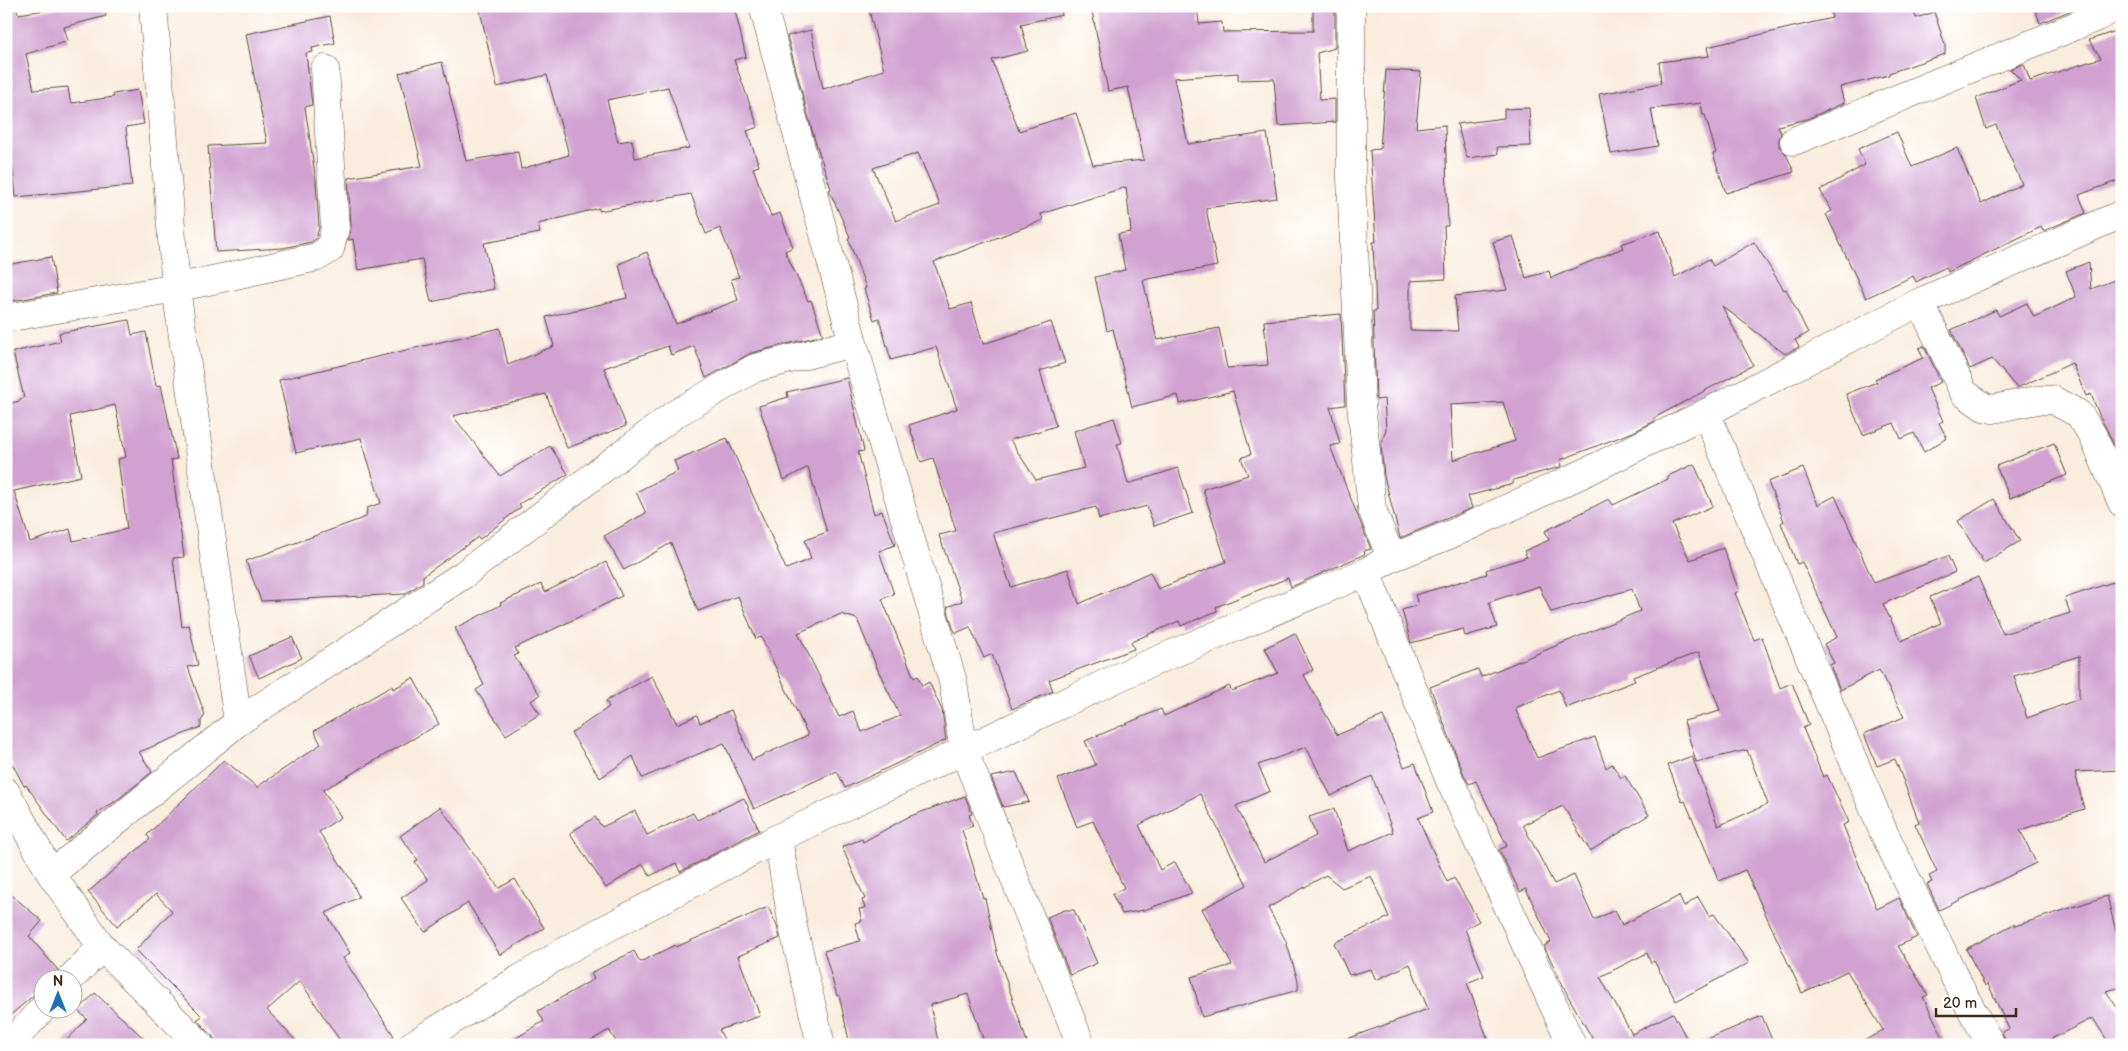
<svg xmlns="http://www.w3.org/2000/svg" width="2128" height="1051" viewBox="0 0 2128 1051" font-family="'Balsamiq Sans',sans-serif">
	<style>
		.building { fill: #d0a1d1; fill-rule: evenodd }
		.lines { fill: none; stroke-linecap: round; stroke-linejoin: round }
		.minor-casing { stroke: #58473b; stroke-width: 29 }
		.minor { stroke: #fff; stroke-width: 28 }
	</style>
	<rect width="100%" height="100%" fill="#fff"/>
	<filter id="ink" filterUnits="userSpaceOnUse"><feTurbulence type="fractalNoise" baseFrequency=".02" numOctaves="2"/><feDisplacementMap in="SourceGraphic" scale="10" xChannelSelector="R" yChannelSelector="G"/><feConvolveMatrix kernelMatrix="1 2 1 2 8 2 1 2 1" color-interpolation-filters="sRGB"/></filter>
	<filter id="wash" filterUnits="userSpaceOnUse"><feTurbulence type="fractalNoise" baseFrequency=".0096" numOctaves="4" result="noise"/><feDisplacementMap in="SourceGraphic" scale="20" xChannelSelector="R" yChannelSelector="G"/><feGaussianBlur stdDeviation="1.12" result="paint"/><feColorMatrix in="noise" values="0 0 0 0 0 0 0 0 0 0 0 0 0 0 0 0 0 1.4 0 .05"/><feComposite in="paint" operator="in"/></filter>
	<g filter="url(#wash)">
		<rect width="100%" height="100%" fill="#f9edde"/>
		<g id="blocks">
			<!-- building -->
			<path class="building" d="M 6,6 L 16,6 L 18,14 L 74,6 L 104,6 L 106,16 L 64,27 L 68,41 L 26,54 L 34,90 L 68,87 L 70,100 L 72,103 L 114,97 L 113,94 L 138,90 L 144,124 L 126,127 L 132,186 L 16,197 L 6,108 Z
				M 479,6 L 734,6 L 746,57 L 734,60 L 758,127 L 747,131 L 759,166 L 753,168 L 771,216 L 780,213 L 793,247 L 785,251 L 808,301 L 811,300 L 823,335 L 751,353 L 706,378 L 694,346 L 671,355 L 668,346 L 604,368 L 626,426 L 567,448 L 546,394 L 453,416 L 500,476 L 550,446 L 568,474 L 519,504 L 521,507 L 480,539 L 478,537 L 423,576 L 423,582 L 405,594 L 261,601 L 246,561 L 366,517 L 367,508 L 381,503 L 361,438 L 296,453 L 279,380 L 500,328 L 508,365 L 554,346 L 546,317 L 627,298 L 619,264 L 647,252 L 676,324 L 738,300 L 731,279 L 739,277 L 720,228 L 706,234 L 691,194 L 599,211 L 599,208 L 538,224 L 540,233 L 484,243 L 494,289 L 431,302 L 422,259 L 358,270 L 353,239 L 348,240 L 351,227 L 348,178 L 422,166 L 399,73 L 442,62 L 466,161 L 518,152 L 521,169 L 569,155 L 547,75 L 497,87 ZM 668,87 L 689,148 L 635,158 L 632,140 L 618,142 L 607,100 Z
				M 868,6 L 1061,6 L 1062,15 L 1021,24 L 1028,51 L 992,60 L 1019,131 L 1076,113 L 1093,165 L 1144,160 L 1128,87 L 1108,91 L 1091,6 L 1197,6 L 1199,24 L 1222,22 L 1223,32 L 1313,31 L 1313,6 L 1335,6 L 1335,48 L 1317,53 L 1320,100 L 1335,99 L 1335,122 L 1278,126 L 1274,79 L 1238,80 L 1238,73 L 1174,78 L 1188,144 L 1267,133 L 1277,198 L 1206,208 L 1217,266 L 1143,280 L 1157,340 L 1219,328 L 1227,368 L 1268,365 L 1264,321 L 1341,314 L 1345,405 L 1330,407 L 1340,444 L 1330,446 L 1371,549 L 1364,551 L 1365,554 L 1291,587 L 1288,578 L 1216,607 L 1217,611 L 1181,626 L 1179,621 L 1131,642 L 1134,649 L 1049,680 L 1053,691 L 1012,709 L 992,654 L 984,658 L 970,627 L 956,633 L 953,628 L 947,607 L 962,601 L 939,535 L 956,531 L 933,458 L 921,462 L 909,425 L 957,409 L 936,347 L 891,360 L 879,318 L 874,320 L 864,289 L 866,288 L 848,238 L 850,237 L 829,190 L 831,189 L 813,134 L 787,36 L 811,30 L 823,89 L 884,70 ZM 918,153 L 940,205 L 896,221 L 873,168 ZM 1126,187 L 1131,232 L 1118,234 L 1125,270 L 1095,277 L 1107,331 L 1113,329 L 1132,407 L 1178,395 L 1180,404 L 1233,391 L 1251,454 L 1241,458 L 1248,475 L 1203,489 L 1226,562 L 1158,589 L 1150,572 L 1079,604 L 1068,569 L 1011,587 L 993,533 L 1096,507 L 1099,519 L 1147,506 L 1154,526 L 1193,513 L 1178,468 L 1128,484 L 1117,444 L 1122,443 L 1114,418 L 1074,431 L 1084,468 L 1036,480 L 1010,440 L 1056,426 L 1040,371 L 1065,363 L 1051,322 L 983,344 L 971,303 L 950,309 L 934,262 L 1043,220 L 1041,214 Z
				M 1829,6 L 1912,6 L 1916,18 L 1934,12 L 1945,45 L 1945,54 L 1889,73 L 1889,75 L 1840,87 L 1844,103 L 1807,119 L 1778,126 L 1781,133 L 1779,139 L 1779,146 L 1786,154 L 1794,172 L 1726,193 L 1713,154 L 1716,153 L 1705,115 L 1703,115 L 1701,103 L 1651,109 L 1658,146 L 1611,154 L 1599,94 L 1661,83 L 1659,62 L 1709,56 L 1707,47 L 1832,18 Z
				M 2034,6 L 2082,6 L 2040,23 Z
				M 330,16 L 335,43 L 312,48 L 313,52 L 306,53 L 312,105 L 305,107 L 316,181 L 319,227 L 316,239 L 311,242 L 283,248 L 216,252 L 208,146 L 267,143 L 246,34 Z
				M 2122,29 L 2122,179 L 2079,195 L 2086,213 L 2043,231 L 2041,227 L 1948,272 L 1946,267 L 1916,282 L 1913,276 L 1866,298 L 1826,214 L 1832,211 L 1820,190 L 1865,165 L 1858,149 L 1897,132 L 1912,167 L 1957,148 L 1981,204 L 2022,184 L 1996,125 L 1986,129 L 1976,98 L 2021,80 L 2010,69 L 2024,64 L 2030,81 L 2101,58 L 2089,40 Z
				M 1386,70 L 1421,72 L 1416,128 L 1445,125 L 1448,226 L 1444,226 L 1446,279 L 1410,281 L 1410,330 L 1458,331 L 1455,296 L 1507,290 L 1493,242 L 1513,236 L 1526,278 L 1549,271 L 1551,278 L 1623,248 L 1621,244 L 1660,231 L 1675,277 L 1709,259 L 1713,266 L 1754,242 L 1784,290 L 1786,289 L 1808,333 L 1795,340 L 1799,347 L 1785,354 L 1722,306 L 1753,365 L 1654,418 L 1655,421 L 1633,432 L 1560,460 L 1562,466 L 1560,467 L 1513,480 L 1513,484 L 1468,496 L 1472,508 L 1400,538 L 1384,476 L 1381,445 L 1386,429 L 1384,399 L 1376,400 L 1373,311 L 1376,311 L 1373,242 L 1376,242 L 1370,150 L 1380,149 ZM 1503,402 L 1515,441 L 1453,460 L 1450,405 Z
				M 1529,108 L 1531,146 L 1497,147 L 1498,154 L 1467,158 L 1457,124 L 1504,118 L 1504,109 Z
				M 51,257 L 57,293 L 6,302 L 6,265 Z
				M 2089,262 L 2091,289 L 2122,277 L 2122,463 L 2107,430 L 2100,417 L 2091,394 L 2086,396 L 2072,363 L 2017,388 L 1992,359 L 1970,369 L 1951,330 L 1996,310 L 1999,316 L 2027,303 L 2034,317 L 2076,297 L 2066,271 Z
				M 129,320 L 132,335 L 146,332 L 156,386 L 161,385 L 177,459 L 171,460 L 184,557 L 173,558 L 182,627 L 189,625 L 198,665 L 188,667 L 205,715 L 201,721 L 201,727 L 139,752 L 152,772 L 116,801 L 97,813 L 98,815 L 66,841 L 26,785 L 24,786 L 6,752 L 6,404 L 20,401 L 20,399 L 24,398 L 13,352 L 61,341 L 59,333 ZM 115,405 L 126,457 L 118,459 L 127,529 L 73,541 L 70,529 L 30,542 L 14,491 L 81,476 L 70,416 Z
				M 1924,346 L 1941,382 L 1928,388 L 1943,421 L 1939,423 L 1947,438 L 1924,452 L 1914,433 L 1901,439 L 1894,423 L 1863,435 L 1846,394 L 1877,382 L 1875,379 L 1923,358 L 1919,348 Z
				M 847,378 L 864,451 L 858,452 L 874,514 L 882,511 L 895,545 L 879,551 L 894,594 L 882,599 L 914,678 L 918,676 L 922,686 L 929,682 L 942,710 L 946,740 L 845,788 L 837,771 L 754,809 L 724,743 L 642,778 L 633,756 L 600,778 L 571,733 L 609,707 L 606,701 L 652,676 L 677,724 L 697,715 L 700,723 L 731,710 L 752,760 L 808,735 L 761,637 L 756,639 L 738,596 L 698,611 L 671,543 L 624,570 L 604,536 L 646,513 L 636,492 L 678,471 L 674,461 L 727,438 L 786,569 L 811,559 L 805,540 L 827,532 L 808,467 L 784,480 L 759,406 L 788,397 L 787,392 ZM 841,614 L 857,619 L 878,670 L 900,716 L 862,732 L 853,711 L 839,717 L 798,633 Z
				M 2054,443 L 2067,475 L 2010,498 L 1996,466 Z
				M 1694,464 L 1713,506 L 1672,524 L 1690,560 L 1723,548 L 1739,591 L 1735,593 L 1754,640 L 1762,637 L 1780,688 L 1792,683 L 1809,725 L 1803,728 L 1823,777 L 1827,775 L 1849,822 L 1843,825 L 1877,909 L 1899,898 L 1917,937 L 1898,946 L 1928,995 L 1923,997 L 1947,1045 L 1857,1045 L 1883,1030 L 1847,971 L 1802,993 L 1745,870 L 1719,881 L 1685,801 L 1682,802 L 1668,765 L 1692,756 L 1718,826 L 1768,804 L 1747,750 L 1696,762 L 1684,721 L 1720,711 L 1699,652 L 1633,677 L 1635,681 L 1566,708 L 1559,690 L 1515,708 L 1537,758 L 1595,737 L 1606,768 L 1612,764 L 1621,778 L 1625,776 L 1649,815 L 1590,851 L 1563,806 L 1523,825 L 1554,884 L 1574,875 L 1594,920 L 1615,910 L 1622,925 L 1679,896 L 1684,907 L 1698,897 L 1709,916 L 1714,914 L 1749,963 L 1676,1001 L 1654,961 L 1651,963 L 1647,953 L 1600,977 L 1632,1034 L 1673,1013 L 1690,1045 L 1596,1045 L 1568,996 L 1544,946 L 1551,942 L 1526,889 L 1520,892 L 1499,850 L 1507,846 L 1476,781 L 1469,784 L 1464,775 L 1430,687 L 1478,669 L 1481,677 L 1640,611 L 1632,589 L 1551,612 L 1539,586 L 1489,602 L 1497,627 L 1465,636 L 1463,629 L 1411,643 L 1402,610 L 1418,605 L 1415,595 L 1487,574 L 1486,570 L 1527,557 L 1524,551 L 1549,540 L 1545,531 L 1609,499 L 1613,505 L 1668,479 L 1668,476 Z
				M 1803,468 L 1818,505 L 1835,496 L 1874,583 L 1948,556 L 1955,572 L 1883,604 L 1901,641 L 1941,623 L 1930,597 L 1978,577 L 2003,634 L 2070,613 L 2065,598 L 2122,579 L 2122,770 L 2075,772 L 2084,809 L 2020,830 L 2036,863 L 1939,910 L 1927,884 L 1932,882 L 1929,876 L 1937,872 L 1915,824 L 1919,822 L 1895,759 L 1877,766 L 1864,734 L 1904,717 L 1879,670 L 1840,690 L 1830,665 L 1834,663 L 1824,644 L 1837,637 L 1802,562 L 1797,564 L 1781,523 L 1784,521 L 1768,482 ZM 2079,656 L 2079,699 L 2027,718 L 2014,676 Z
				M 1994,499 L 2020,541 L 1984,563 L 1958,521 Z
				M 606,562 L 622,596 L 515,648 L 518,654 L 514,656 L 540,695 L 531,701 L 540,714 L 506,735 L 476,690 L 484,685 L 455,628 L 501,605 L 500,603 L 541,584 L 545,592 Z
				M 1295,633 L 1313,670 L 1304,675 L 1337,735 L 1383,716 L 1404,767 L 1415,763 L 1433,812 L 1418,818 L 1447,882 L 1454,878 L 1479,921 L 1465,929 L 1484,976 L 1467,983 L 1490,1045 L 1338,1045 L 1338,1042 L 1428,1009 L 1410,964 L 1376,980 L 1371,969 L 1349,975 L 1334,943 L 1389,917 L 1371,876 L 1342,888 L 1326,875 L 1268,908 L 1286,941 L 1298,981 L 1298,990 L 1202,1017 L 1191,977 L 1232,965 L 1202,909 L 1247,885 L 1200,794 L 1139,825 L 1160,870 L 1175,862 L 1192,893 L 1144,910 L 1122,914 L 1112,894 L 1124,888 L 1093,821 L 1077,827 L 1073,817 L 1058,779 L 1096,765 L 1085,741 L 1161,709 L 1164,716 L 1229,686 L 1232,691 L 1278,673 L 1265,648 ZM 1306,747 L 1331,796 L 1372,776 L 1393,832 L 1348,851 L 1334,809 L 1309,817 L 1316,836 L 1264,862 L 1236,806 L 1270,791 L 1258,765 Z
				M 292,637 L 302,658 L 259,678 L 249,656 Z
				M 413,678 L 439,724 L 323,790 L 341,817 L 319,832 L 351,880 L 359,897 L 326,913 L 350,953 L 343,958 L 394,1036 L 380,1045 L 343,1045 L 300,981 L 267,1010 L 300,1045 L 218,1045 L 211,1034 L 197,1020 L 202,1016 L 136,950 L 172,911 L 156,894 L 117,926 L 88,892 L 150,839 L 147,835 L 224,760 L 257,787 L 321,744 L 314,731 L 392,686 L 393,689 Z
				M 1016,772 L 1029,802 L 1003,807 L 991,777 Z
				M 965,796 L 972,814 L 969,815 L 973,826 L 962,830 L 983,898 L 985,898 L 997,953 L 1028,1045 L 985,1045 L 968,994 L 930,1005 L 939,1045 L 850,1045 L 839,995 L 837,996 L 824,951 L 860,941 L 855,923 L 862,921 L 859,909 L 865,908 L 862,900 L 865,899 L 842,847 L 862,839 L 863,842 L 908,817 Z
				M 744,798 L 759,830 L 680,872 L 676,863 L 650,876 L 643,864 L 606,888 L 570,833 L 595,817 L 602,827 L 635,811 L 647,835 L 693,813 L 697,820 Z
				M 440,807 L 499,888 L 515,879 L 544,928 L 500,955 L 468,903 L 425,932 L 401,898 L 428,880 L 415,862 L 418,860 L 400,836 Z
				M 6,890 L 42,921 L 29,936 L 58,970 L 54,978 L 42,978 L 42,988 L 6,1019 Z
				M 2107,896 L 2122,955 L 2122,987 L 2106,991 L 2122,1015 L 2122,1045 L 2110,1045 L 2093,1018 L 2039,1045 L 2007,1045 L 2002,1032 L 2009,1029 L 1988,984 L 1985,986 L 1966,949 L 2014,924 L 2015,926 Z
				M 768,907 L 777,926 L 780,938 L 738,956 L 760,1016 L 719,1030 L 727,1045 L 618,1045 L 609,1030 L 583,1045 L 505,1045 L 544,1021 L 538,1011 L 594,979 L 591,973 L 634,951 L 640,962 L 675,945 L 676,947 Z
				M 1065,910 L 1074,910 L 1097,963 L 1070,975 L 1047,917 Z
				M 95,993 L 151,1045 L 62,1045 L 87,1019 L 78,1011 Z
				M 1762,1016 L 1774,1045 L 1693,1045 Z"/>
		</g>
	</g>
	<g filter="url(#ink)">
		<use href="#blocks" fill-opacity="0" stroke="#58473b" stroke-width="1"/>
		<g class="lines">
			<defs>
				<path id="minor" d="M 153,6 L 176,288 L 238,722
					M 763,6 L 853,343 L 953,682 L 964,751 L 1081,1045
					M 1351,6 L 1351,178 L 1361,404 L 1372,509 L 1391,558
					M 1794,141 L 2097,17 L 2118,6
					M 1920,302 L 1964,393 L 1984,407 L 1993,409 L 2037,400 L 2053,400 L 2079,414 L 2093,436 L 2122,503
					M 6,318 L 176,288 L 317,257 L 330,249 L 335,228 L 325,69
					M 1706,413 L 1884,833 L 1963,994 L 1991,1045
					M 1366,572 L 1450,781 L 1572,1045
					M 6,792 L 51,874 L 102,947 L 200,1045
					M 778,838 L 793,927 L 821,1045
					M 51,874 L 238,722 L 463,575 L 675,414 L 755,368 L 853,343
					M 71,978 L 102,947
					M 9,1045 L 43,1008
					M 412,1045 L 577,944 L 778,838 L 1132,671 L 1366,572 L 1391,558 L 1454,533 L 1584,473 L 1706,413 L 1920,302 L 2122,214"/>
			</defs>
			<!-- minor casing -->
			<use href="#minor" class="minor-casing"/>
			<!-- minor -->
			<use href="#minor" class="minor"/>
		</g>
	</g>
	<!-- margin -->
	<rect width="2128" height="1051" fill="none" stroke="#fff" stroke-width="25"/>
	<!-- north arrow -->
	<g transform="translate(58 994)"><circle r="24" fill="#ffffff" stroke="#b1aaa5"/>
	<path d="M0-4L9 19L0 12L-9 19Z" fill="#1f6fb2"/>
	<text y="-8" font-size="14" font-weight="bold" text-anchor="middle" fill="#3b2a1e">N</text>
	</g>
	<!-- scale -->
	<path d="M1936 1008v8h80v-8" fill="none" stroke="#3b2a1e" stroke-width="2.5"/>
	<text x="1943" y="1008" font-size="15" fill="#3b2a1e" stroke="#ffffff" stroke-width="4" paint-order="stroke">20 m</text>
</svg>
